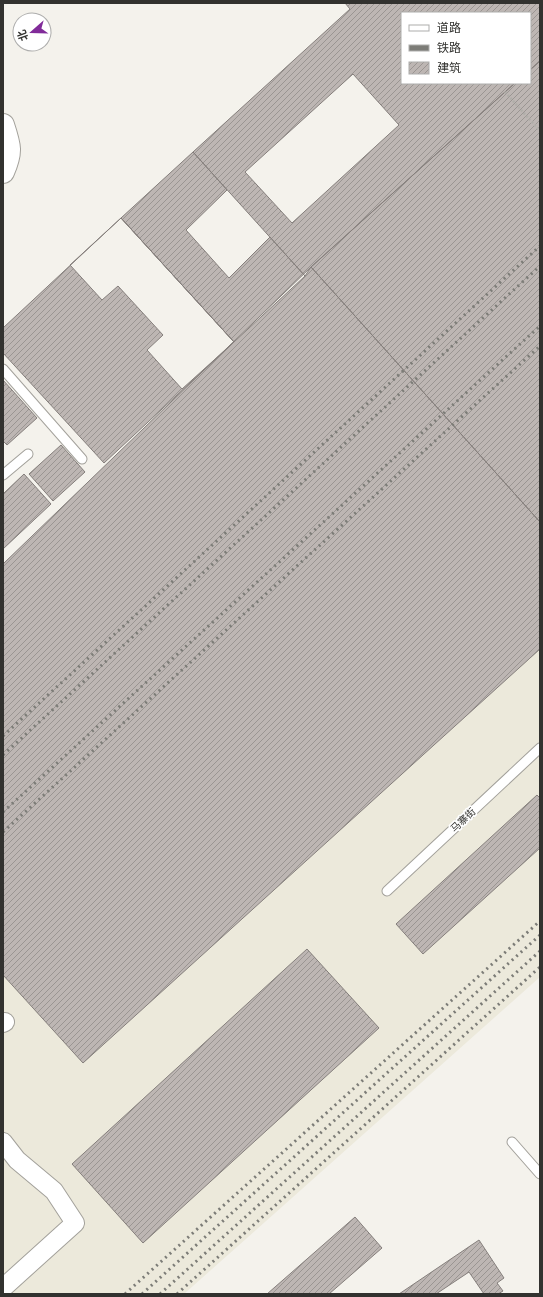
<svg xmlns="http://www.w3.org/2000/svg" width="543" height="1297" viewBox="0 0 543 1297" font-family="'Roboto Serif','Noto Sans SC',serif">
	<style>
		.built { fill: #ece9db }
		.building { fill: url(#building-hatch); stroke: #857f7c; fill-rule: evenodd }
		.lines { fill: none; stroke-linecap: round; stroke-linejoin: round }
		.lane-casing { stroke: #a3a19b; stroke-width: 11 }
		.street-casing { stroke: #a3a19b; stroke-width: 20 }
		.secondary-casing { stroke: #a3a19b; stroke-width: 24 }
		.path { stroke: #b0aea9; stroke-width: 2.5; stroke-dasharray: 2 2; stroke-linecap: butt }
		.lane { stroke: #fff; stroke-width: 9 }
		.street { stroke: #fff; stroke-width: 18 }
		.secondary { stroke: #fff; stroke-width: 22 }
		.rail { stroke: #7c7c77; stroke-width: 3; stroke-dasharray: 2 4; stroke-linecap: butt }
		.labels { text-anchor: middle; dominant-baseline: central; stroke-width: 3.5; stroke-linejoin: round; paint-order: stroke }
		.street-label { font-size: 10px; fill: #32322f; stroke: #fff }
	</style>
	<defs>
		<pattern id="building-hatch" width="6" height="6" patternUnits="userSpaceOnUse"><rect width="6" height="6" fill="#bdb6b3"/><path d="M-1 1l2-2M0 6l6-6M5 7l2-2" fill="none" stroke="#9a9592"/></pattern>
	</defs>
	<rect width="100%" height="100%" fill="#f4f2ec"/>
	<!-- built -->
	<path class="built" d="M 540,61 L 540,977 L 184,1294 L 3,1294 L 3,566 L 530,83 Z"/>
	<!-- building -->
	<path class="building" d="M 345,3 L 540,3 L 540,61 L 530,70 L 530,13 L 402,13 L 402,83 L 515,83 L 311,267 L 305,276 L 193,152 L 350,9 ZM 353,74 L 399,125 L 292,223 L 245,172 Z
		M 540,61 L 540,522 L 311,267 L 515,83 L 530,83 L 530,70 Z
		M 193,152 L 227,190 L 186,230 L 229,278 L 270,237 L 305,276 L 234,342 L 121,218 Z
		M 121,218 L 234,342 L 182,389 L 147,350 L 163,335 L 118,286 L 102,300 L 70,265 Z
		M 121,218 L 234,342 L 104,463 L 3,353 L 3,328 Z
		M 311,267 L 540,522 L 540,649 L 83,1063 L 3,975 L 3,564 Z
		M 3,380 L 37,418 L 7,445 L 3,441 Z
		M 61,445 L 85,472 L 53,501 L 29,474 Z
		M 24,474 L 51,504 L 3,549 L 3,494 Z
		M 537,795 L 540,798 L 540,848 L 423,954 L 396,924 Z
		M 307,949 L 379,1028 L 143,1243 L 72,1164 Z
		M 355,1217 L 382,1248 L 329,1294 L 267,1294 Z
		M 479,1240 L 504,1278 L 497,1283 L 503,1291 L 498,1294 L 484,1294 L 469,1272 L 436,1294 L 399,1294 Z"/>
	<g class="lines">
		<defs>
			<path id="lane" d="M 3,369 L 82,459
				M 3,475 L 28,454
				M 387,891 L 540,748
				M 512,1142 L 540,1174"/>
			<path id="street" d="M 3,1023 L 5,1022
				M 3,1142 L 17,1160 L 54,1191 L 75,1223 L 3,1288"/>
			<path id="secondary" d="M 3,125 C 10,146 12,152 3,172"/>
		</defs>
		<!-- lane casing -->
		<use href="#lane" class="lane-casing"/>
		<!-- street casing -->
		<use href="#street" class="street-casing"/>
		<!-- secondary casing -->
		<use href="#secondary" class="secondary-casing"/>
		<!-- path -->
		<path class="path" d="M 505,92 L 540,131"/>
		<!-- lane -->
		<use href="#lane" class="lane"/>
		<!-- street -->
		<use href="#street" class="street"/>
		<!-- secondary -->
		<use href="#secondary" class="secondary"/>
		<!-- rail -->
		<path class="rail" d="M 3,736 L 540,246
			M 3,755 L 540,266
			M 3,812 L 540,326
			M 3,832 L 540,346
			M 125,1294 L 540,921
			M 142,1294 L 540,935
			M 160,1294 L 540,951
			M 177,1294 L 540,967"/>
	</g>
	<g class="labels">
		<!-- street labels -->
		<g class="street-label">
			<text transform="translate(463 820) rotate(-43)">马寨街</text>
		</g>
	</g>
	<!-- border -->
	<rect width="543" height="1297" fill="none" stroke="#32322f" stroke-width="8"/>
	<!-- legend -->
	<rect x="401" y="12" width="130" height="72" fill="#ffffff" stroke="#adadac"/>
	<rect x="409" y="25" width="20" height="6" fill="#ffffff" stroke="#adadac"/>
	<text x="437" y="32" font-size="12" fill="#32322f">道路</text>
	<rect x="409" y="45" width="20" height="6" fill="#7c7c77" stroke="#adadac"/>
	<text x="437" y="52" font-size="12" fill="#32322f">铁路</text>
	<rect x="409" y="62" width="20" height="12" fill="url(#building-hatch)" stroke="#adadac"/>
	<text x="437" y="72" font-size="12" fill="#32322f">建筑</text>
	<!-- north arrow -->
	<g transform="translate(32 32) rotate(250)"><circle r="19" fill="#ffffff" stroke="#adadac"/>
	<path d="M0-3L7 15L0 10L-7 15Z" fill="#812b99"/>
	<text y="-6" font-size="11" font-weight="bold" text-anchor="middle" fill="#32322f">北</text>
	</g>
</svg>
